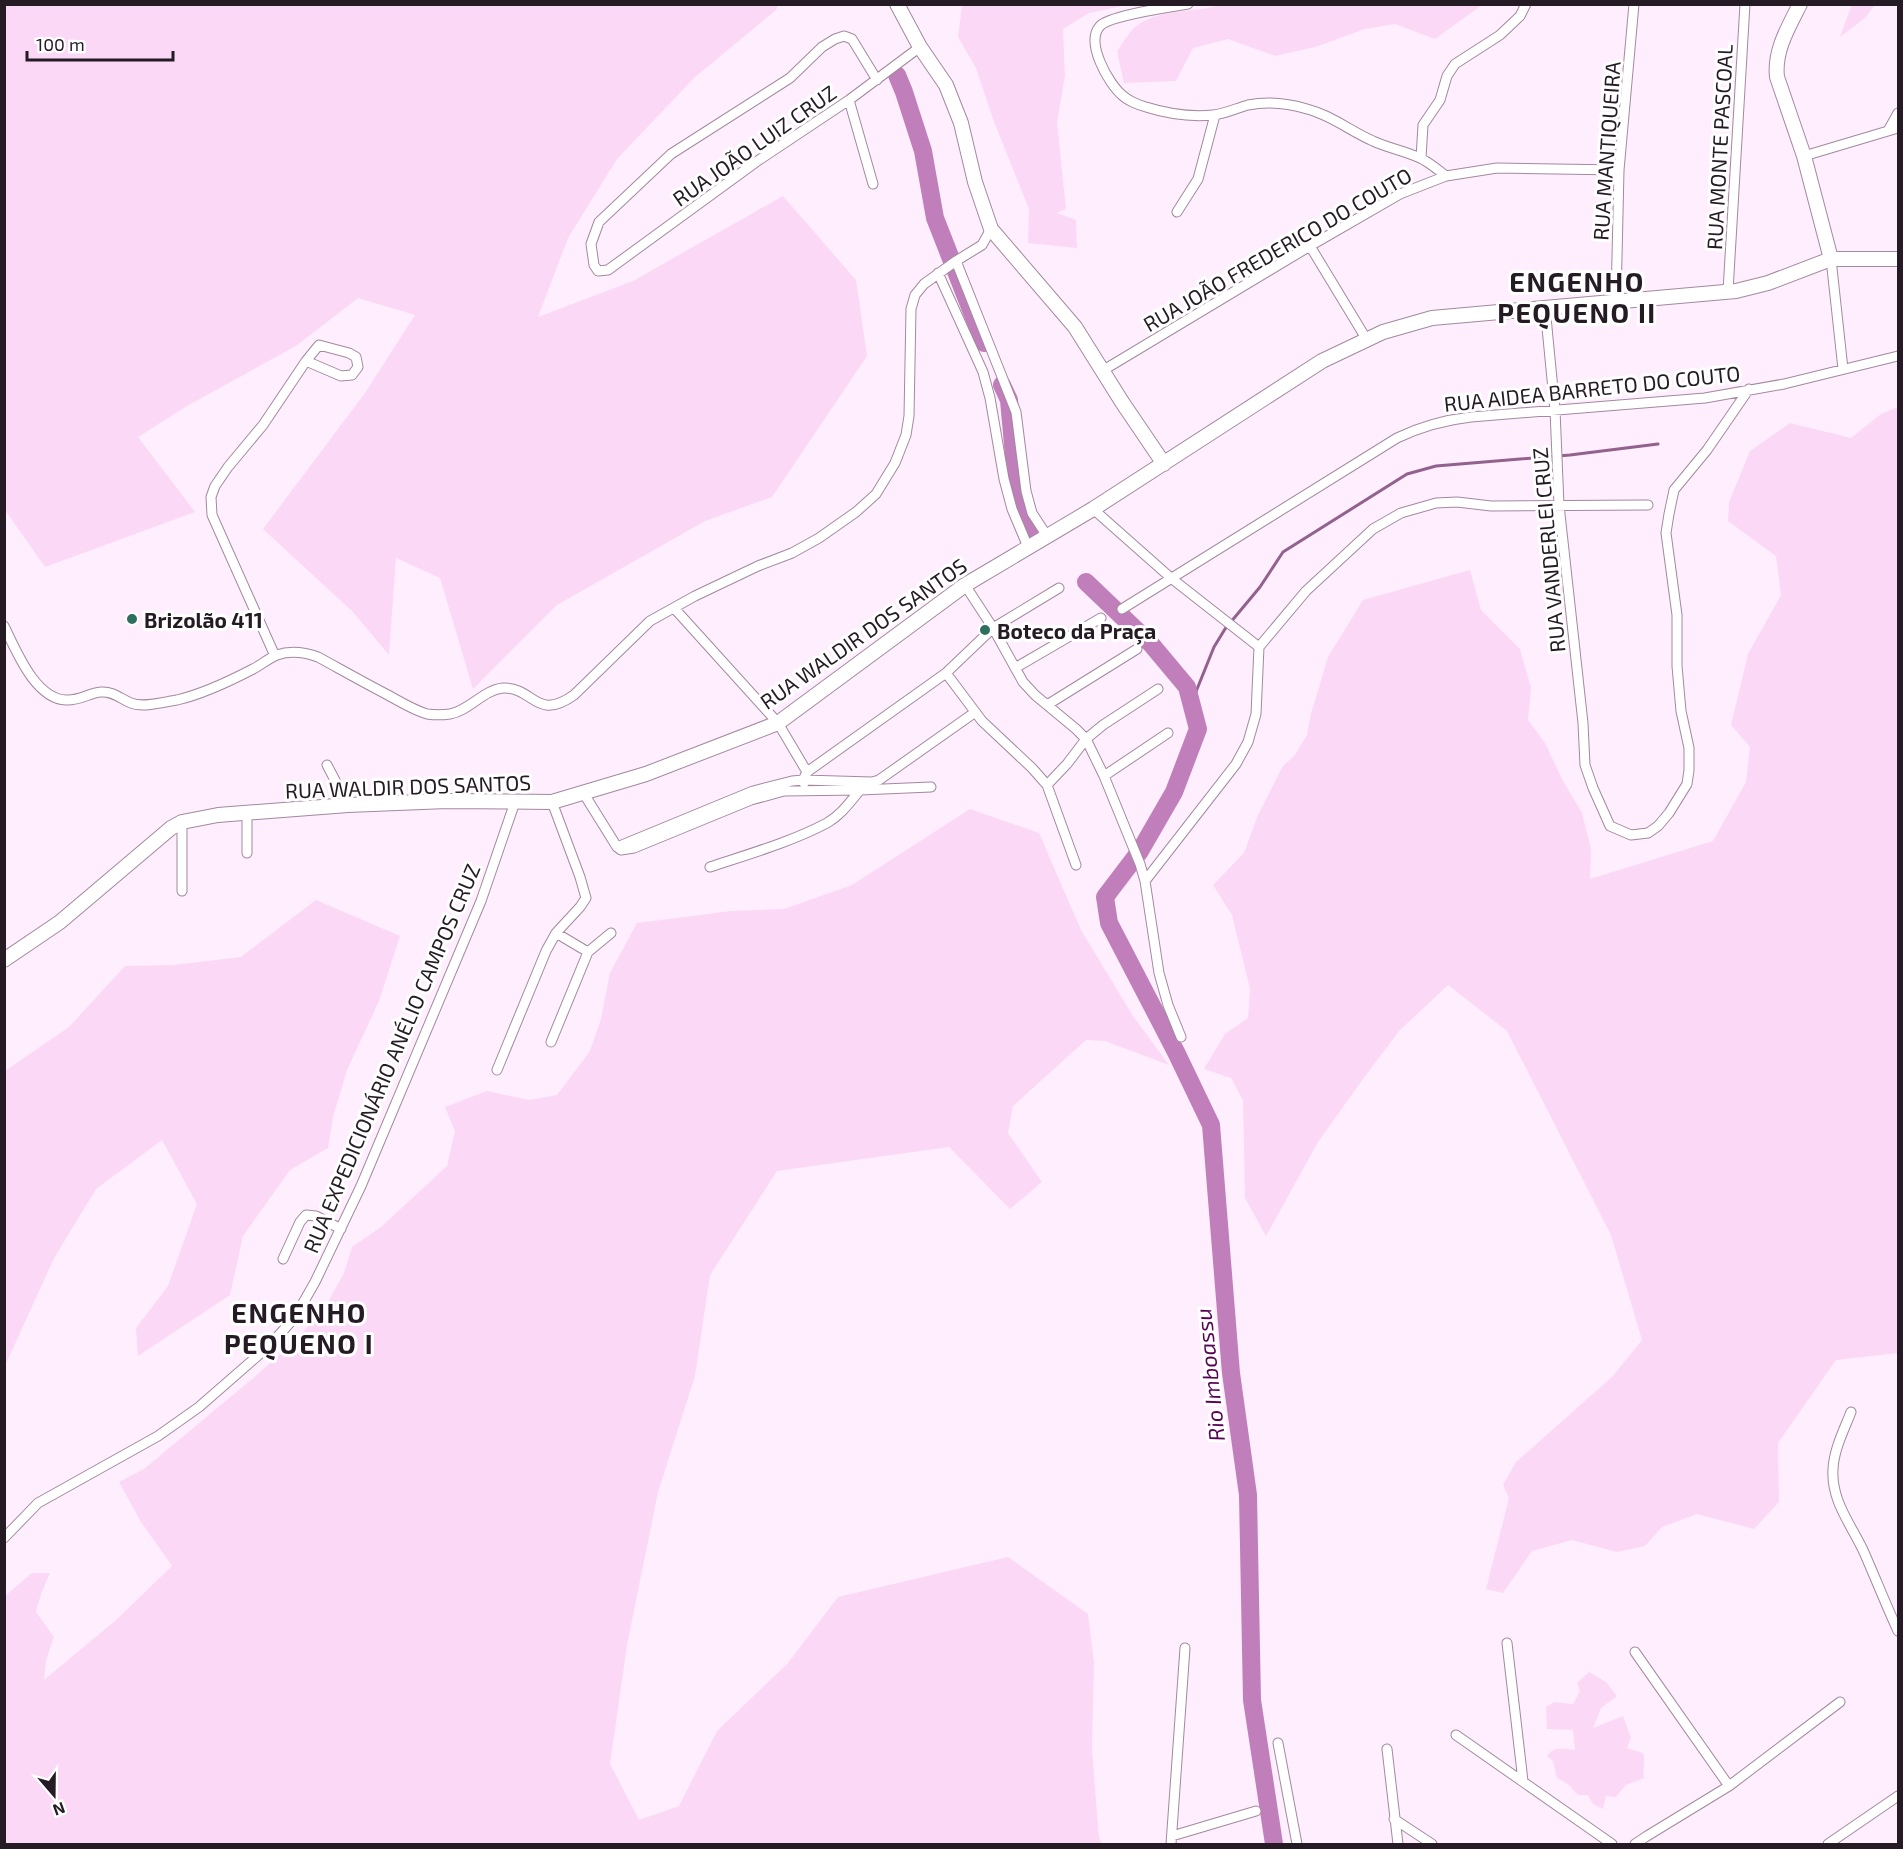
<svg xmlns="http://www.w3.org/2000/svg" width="1903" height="1849" viewBox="0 0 1903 1849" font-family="'Exo 2',sans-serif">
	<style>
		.green { fill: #fbd9f6 }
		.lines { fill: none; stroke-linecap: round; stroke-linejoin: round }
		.stream { stroke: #92618d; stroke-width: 3 }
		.river { stroke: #c07fba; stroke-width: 18 }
		.street-casing { stroke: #a2899f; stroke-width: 11 }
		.secondary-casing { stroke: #a2899f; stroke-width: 16 }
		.street { stroke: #fff; stroke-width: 9 }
		.secondary { stroke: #fff; stroke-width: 14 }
		.poi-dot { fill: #2c6f5f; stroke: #fff; stroke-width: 2 }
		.labels { text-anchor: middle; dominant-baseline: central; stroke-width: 6; stroke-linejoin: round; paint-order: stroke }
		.street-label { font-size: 21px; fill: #251b24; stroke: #fff }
		.poi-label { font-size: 21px; font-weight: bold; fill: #251b24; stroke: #fff; text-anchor: start }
		.water-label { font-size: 22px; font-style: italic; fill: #570454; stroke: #fff }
		.district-label { font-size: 27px; font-weight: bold; letter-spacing: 1.5px; fill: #251b24; stroke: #fff }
	</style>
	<rect width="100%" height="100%" fill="#ffeefd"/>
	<!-- green -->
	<path class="green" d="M 1852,4 L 1875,5 L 1865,18 L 1840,37 Z
		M 4,5 L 778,5 L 776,10 L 695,77 L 617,159 L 568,238 L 538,317 L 633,281 L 783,196 L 856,280 L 867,356 L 772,497 L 705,521 L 557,605 L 473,689 L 440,578 L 396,558 L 389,655 L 353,612 L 263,529 L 365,393 L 415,315 L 358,298 L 296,346 L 187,406 L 138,437 L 195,512 L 45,567 L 5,510 Z
		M 962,5 L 1121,5 L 1119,7 L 1089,13 L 1063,29 L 1065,76 L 1057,122 L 1066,209 L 1057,213 L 1076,220 L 1077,248 L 1028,243 L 1029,209 L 993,119 L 976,68 L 958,37 Z
		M 1221,5 L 1221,4 L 1482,5 L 1435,39 L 1395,24 L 1365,29 L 1315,47 L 1275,56 L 1228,39 L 1193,48 L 1176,81 L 1124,83 L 1117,51 C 1122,44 1128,34 1134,28 C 1157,8 1194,13 1221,5 Z
		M 1898,407 L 1898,1353 L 1836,1360 L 1778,1443 L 1779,1502 L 1754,1529 L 1697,1514 L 1662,1527 L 1645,1546 L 1617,1552 L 1572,1540 L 1532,1551 L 1503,1593 L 1486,1589 L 1509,1498 L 1503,1485 L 1516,1462 L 1612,1377 L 1642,1340 L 1611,1235 L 1507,1031 L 1448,985 L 1399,1031 L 1363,1079 L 1318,1142 L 1266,1236 L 1245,1198 L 1243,1100 L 1231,1078 L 1204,1069 L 1225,1034 L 1248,1018 L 1250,989 L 1232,915 L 1213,885 L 1244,853 L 1258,815 L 1283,766 L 1295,755 L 1307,735 L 1311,714 L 1328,657 L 1363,600 L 1470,570 L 1481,610 L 1520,649 L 1531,688 L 1528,720 L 1545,743 L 1562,779 L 1582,813 L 1591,849 L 1590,879 L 1713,841 L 1746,782 L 1750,747 L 1731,725 L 1748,654 L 1781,595 L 1776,556 L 1728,521 L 1729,502 L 1750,451 L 1790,423 L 1851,438 L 1881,414 Z
		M 970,809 L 1039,833 L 1081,930 L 1133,1016 L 1169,1065 L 1105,1041 L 1086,1040 L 1013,1106 L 1008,1133 L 1042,1182 L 1010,1209 L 949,1147 L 777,1171 L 710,1275 L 695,1376 L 658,1492 L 627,1645 L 610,1764 L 639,1820 L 679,1806 L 717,1731 L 788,1663 L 838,1597 L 1008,1557 L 1088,1614 L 1094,1663 L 1092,1750 L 1099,1838 L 1102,1844 L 5,1844 L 5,1596 L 32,1573 L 50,1573 L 41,1594 L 36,1612 L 54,1637 L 46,1660 L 44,1680 L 115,1621 L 172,1566 L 141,1522 L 119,1482 L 144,1469 L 258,1374 L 299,1337 L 328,1302 L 344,1273 L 352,1247 L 381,1227 L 447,1166 L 455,1131 L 445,1107 L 487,1091 L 529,1100 L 557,1095 L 590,1051 L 601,1019 L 610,973 L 637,923 L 731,911 L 784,909 L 852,885 Z
		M 316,900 L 400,936 L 379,1001 L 347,1070 L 333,1117 L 328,1148 L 290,1170 L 243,1236 L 230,1295 L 138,1356 L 136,1328 L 168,1286 L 197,1204 L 162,1140 L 96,1189 L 54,1258 L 5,1366 L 5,1071 L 69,1027 L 125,966 L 174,965 L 241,957 Z
		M 1589,1672 L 1606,1682 L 1617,1696 L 1601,1708 L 1593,1728 L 1623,1716 L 1631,1738 L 1627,1748 L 1643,1753 C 1646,1762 1642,1769 1644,1778 L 1626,1785 L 1616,1797 L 1606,1796 L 1603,1809 L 1593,1804 L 1588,1795 L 1578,1795 L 1568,1784 L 1557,1778 L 1553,1761 L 1547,1756 C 1555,1745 1563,1749 1575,1750 L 1573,1730 L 1547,1729 L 1546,1707 L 1554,1702 L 1573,1704 L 1580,1691 L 1577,1683 Z"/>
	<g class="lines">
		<!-- stream -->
		<path class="stream" d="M 1191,704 L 1214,647 L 1225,629 L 1260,587 L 1283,552 L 1407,474 L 1436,466 L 1570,455 L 1658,444"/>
		<!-- river -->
		<path class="river" d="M 897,75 L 904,92 L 923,151 L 935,218 L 984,343
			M 1002,385 L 1009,400 L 1015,467 L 1032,532
			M 1086,582 L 1151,644 L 1187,687 L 1198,729 L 1174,792 L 1140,851 L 1105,897 L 1109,923 L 1176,1052 L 1211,1125 L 1231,1373 L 1248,1495 L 1252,1700 L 1274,1844"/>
		<defs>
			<path id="street" d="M 1188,4 C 1172,7 1110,15 1100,26 C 1085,42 1108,83 1122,95 C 1127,100 1138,105 1146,107 C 1168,114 1191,117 1213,115 C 1225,114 1237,108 1248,105 C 1268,101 1287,103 1307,109 C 1331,115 1350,131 1373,141 C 1388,148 1405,151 1420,158 C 1429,162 1438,170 1446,176
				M 877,80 L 852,39 L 844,36 L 835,39 L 822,47 L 790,78 L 671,154 L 599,222 L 591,244 L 594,265 L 598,271 L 608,270 L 756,162 L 849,100 L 920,47
				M 849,100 L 873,184
				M 1888,131 L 1898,113
				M 1804,156 L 1898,128
				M 1421,158 L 1423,125 L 1440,100 L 1447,76 L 1455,64 L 1500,35 L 1520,16 L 1526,4
				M 1177,212 L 1198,179 L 1215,115
				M 1310,246 L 1367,340
				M 1831,259 L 1843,369
				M 956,261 L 1016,412 L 1026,491 L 1032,513 L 1047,536
				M 938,273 L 983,372 L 990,398 L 1004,479 L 1012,509 L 1028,547
				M 1728,291 L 1745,4
				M 1616,301 L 1619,170 L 1634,4
				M 1545,307 L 1555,410 L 1559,505 L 1583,723 L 1585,765 L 1593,788 L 1610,826 L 1631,835 L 1648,833 L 1658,826 L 1669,813 L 1687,784 L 1689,770 L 1689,748 L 1681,711 L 1677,666 L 1677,615 L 1666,533 L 1669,514 L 1674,490 L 1707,450 L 1749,389
				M 1102,371 L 1310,246 L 1400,194 L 1446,176 L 1497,168 L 1619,170
				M 1093,509 L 1171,578 L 1259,647
				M 965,585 L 993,628 L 1023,682 L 1035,695 L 1076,729 L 1086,739 L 1104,776 L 1140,864 L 1145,881 L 1159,973 L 1168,1005 L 1181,1037
				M 674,608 L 778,723 L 807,772
				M 1122,609 L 1397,438 C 1422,426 1444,420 1471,417 L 1705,398 L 1784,384 L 1898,356
				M 4,626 C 16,650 35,699 66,700 C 79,701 89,693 101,692 C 113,691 121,699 131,703 C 143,708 164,702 177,700 C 203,694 230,681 253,669 C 261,665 269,658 277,655 C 291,650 304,652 318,657 C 340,669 363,682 386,694 C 399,701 413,710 427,714 C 434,715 443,715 450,714 C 469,711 483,690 503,688 C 534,687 536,722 574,695 L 650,621 L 695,596 L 758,566 L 792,553 L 819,538 L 856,512 L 876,494 L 895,463 L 906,435 L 909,416 L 911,309 L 915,295 L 924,284 L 956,261 L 982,245 L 991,229
				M 275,656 L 212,515 L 211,497 L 215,486 L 228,467 L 263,425 L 306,361 L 319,345 L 349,353 L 356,357 L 358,367 L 352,375 L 341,376 L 306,361
				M 1015,668 L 1101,618
				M 946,673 L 982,721 L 1032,768 L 1047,785 L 1076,865
				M 1047,705 L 1137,649
				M 327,765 L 348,805
				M 1104,776 L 1168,733
				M 804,783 L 803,780 L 872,782 L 879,780 L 974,713
				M 1047,785 L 1067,764 L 1086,739 L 1103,725 L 1158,689
				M 584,794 L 617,847 L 621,850 L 634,848 L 751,800 L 784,791 L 860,790 L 931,787
				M 617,847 L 753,791 L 792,781 L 803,780 L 807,772 L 946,673 L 993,628 L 1059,588
				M 247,853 L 247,813
				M 710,867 C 749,854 791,842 827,823 C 841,815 850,802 860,790
				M 1145,881 L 1236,764 L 1248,742 L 1256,714 L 1259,647 L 1306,591 L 1373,529 L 1401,513 L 1436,503 L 1457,502 L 1491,506 L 1648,505
				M 182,891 L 182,822
				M 556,933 L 588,952
				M 551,1042 L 588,952 L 611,933
				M 497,1070 L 546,951 L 556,933 L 580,907 L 586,898 L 580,877 L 552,802
				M 283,1259 L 300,1222 L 306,1215 L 316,1216 L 341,1229
				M 1851,1412 C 1844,1430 1834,1449 1833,1469 C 1831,1500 1850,1523 1863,1550 C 1875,1577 1886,1605 1898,1631
				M 4,1538 L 38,1503 L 158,1436 L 199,1407 L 270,1345 L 295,1317 L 315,1282 L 361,1186 L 481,901 L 515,802
				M 1507,1643 L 1523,1781
				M 1635,1652 L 1729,1786
				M 1456,1735 L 1612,1844
				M 1278,1743 L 1297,1844
				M 1387,1749 L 1398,1844
				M 1394,1819 L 1432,1844
				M 1172,1836 L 1256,1811
				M 1171,1844 L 1185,1648
				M 1635,1844 L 1647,1836 L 1729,1786 L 1840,1702
				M 1828,1844 L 1898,1796"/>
			<path id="secondary" d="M 897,4 L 920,47 L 946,85 L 961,123 L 975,182 L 991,229 L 1075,327 L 1122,402 L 1164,464
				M 1800,4 C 1788,28 1774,51 1777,77 L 1804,156 L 1831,259
				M 4,960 L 60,922 L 171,828 L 182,822 L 218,815 L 348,805 L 447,801 L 552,802 L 646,774 L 778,723 L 965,585 L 1093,509 L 1322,361 L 1383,332 L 1432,318 L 1736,291 L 1768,283 L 1831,259 L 1898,259"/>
		</defs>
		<!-- street casing -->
		<use href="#street" class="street-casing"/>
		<!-- secondary casing -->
		<use href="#secondary" class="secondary-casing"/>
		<!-- street -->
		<use href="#street" class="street"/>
		<!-- secondary -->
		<use href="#secondary" class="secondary"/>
	</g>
	<!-- markers -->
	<g class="poi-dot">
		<circle cx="132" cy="619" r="6"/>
		<circle cx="985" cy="630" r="6"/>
	</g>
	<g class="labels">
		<!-- street labels -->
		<g class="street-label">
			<text transform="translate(754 145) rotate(-35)">RUA JOÃO LUIZ CRUZ</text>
			<text transform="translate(1719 147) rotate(-87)">RUA MONTE PASCOAL</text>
			<text transform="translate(1606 151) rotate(-86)">RUA MANTIQUEIRA</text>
			<text transform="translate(1277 249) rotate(-30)">RUA JOÃO FREDERICO DO COUTO</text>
			<text transform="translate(1592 388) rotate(-6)">RUA AIDEA BARRETO DO COUTO</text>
			<text transform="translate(1548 550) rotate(-95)">RUA VANDERLEI CRUZ</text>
			<text transform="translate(863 633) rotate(-35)">RUA WALDIR DOS SANTOS</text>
			<text transform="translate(408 786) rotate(-2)">RUA WALDIR DOS SANTOS</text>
			<text transform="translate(391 1058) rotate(-67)">RUA EXPEDICIONÁRIO ANÉLIO CAMPOS CRUZ</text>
		</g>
		<!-- poi labels -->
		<g class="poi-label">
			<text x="144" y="619">Brizolão 411</text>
			<text x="997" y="630">Boteco da Praça</text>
		</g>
		<!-- water labels -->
		<g class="water-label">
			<text transform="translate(1209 1375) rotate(-96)">Rio Imboassu</text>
		</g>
		<!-- district labels -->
		<g class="district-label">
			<text x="1577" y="281">ENGENHO<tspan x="1577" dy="31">PEQUENO II</tspan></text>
			<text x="299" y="1312">ENGENHO<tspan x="299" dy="31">PEQUENO I</tspan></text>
		</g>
	</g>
	<!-- border -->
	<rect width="1903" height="1849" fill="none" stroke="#251b24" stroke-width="12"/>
	<!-- north arrow -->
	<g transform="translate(54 1795) rotate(160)" stroke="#ffffff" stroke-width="4.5" paint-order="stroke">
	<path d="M0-4.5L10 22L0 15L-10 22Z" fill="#251b24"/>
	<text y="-9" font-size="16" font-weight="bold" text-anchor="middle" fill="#251b24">N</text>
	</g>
	<!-- scale -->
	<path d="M27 51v9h146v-9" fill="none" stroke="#251b24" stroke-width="3"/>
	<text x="36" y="51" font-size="18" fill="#251b24" stroke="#ffffff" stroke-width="4.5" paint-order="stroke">100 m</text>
</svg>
